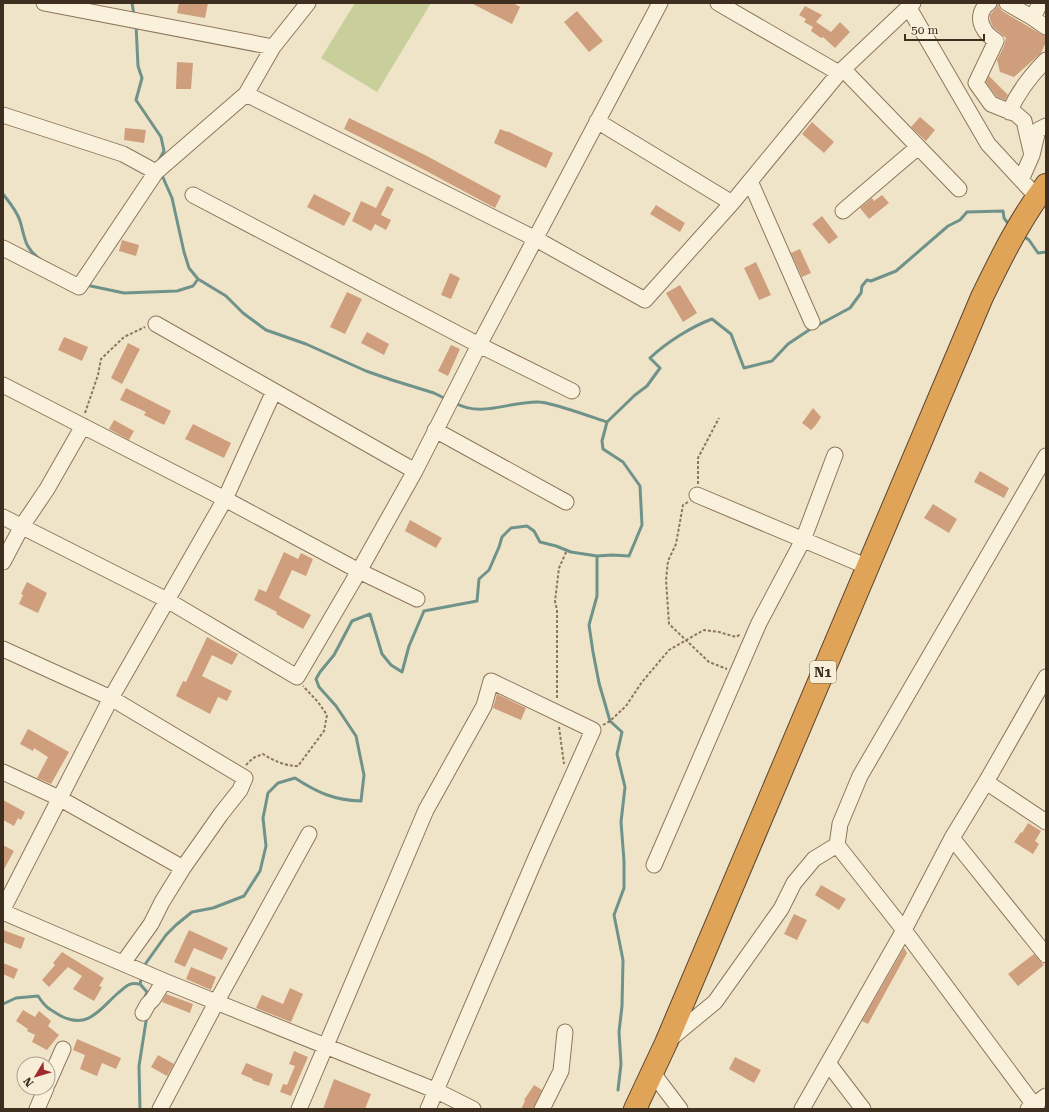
<svg xmlns="http://www.w3.org/2000/svg" width="1049" height="1112" viewBox="0 0 1049 1112" font-family="'Roboto Serif',serif">
	<style>
		.green { fill: #c9cf9b }
		.lines { fill: none; stroke-linecap: round; stroke-linejoin: round }
		.stream { stroke: #6f938a; stroke-width: 3 }
		.building { fill: #cf9f7d }
		.minor-casing { stroke: #8d765c; stroke-width: 17 }
		.highway-casing { stroke: #5b4430; stroke-width: 24 }
		.path { stroke: #8d765c; stroke-width: 2; stroke-dasharray: 3 2; stroke-linecap: butt }
		.minor { stroke: #faf1dc; stroke-width: 15 }
		.highway { stroke: #e0a458; stroke-width: 22 }
		.labels { text-anchor: middle; dominant-baseline: central; stroke-width: 3; stroke-linejoin: round; paint-order: stroke }
		.shield { fill: #f7eed8; stroke: #756857; stroke-width: 1 }
		.shield-label { font-size: 13px; font-weight: bold; fill: #3d2e20 }
	</style>
	<rect width="100%" height="100%" fill="#f0e4c8"/>
	<!-- green -->
	<path class="green" d="M 355,3 L 431,3 L 377,92 L 321,58 Z"/>
	<g class="lines">
		<!-- stream -->
		<path class="stream" d="M 132,3 L 134,15
			M 136,24 L 138,66 L 142,78 L 136,100 L 161,137 L 164,151 L 158,162
			M 161,173 L 172,198 L 184,252 L 189,268 L 198,279 L 226,296 L 243,313 L 266,330 L 306,344 L 366,371 L 392,380 L 434,393 L 446,399
			M 3,194 C 9,202 17,211 20,221 C 25,237 24,248 40,259
			M 1022,235 L 1029,240 L 1038,253 L 1046,252
			M 86,285 L 124,293 L 177,291 L 193,286 L 198,279
			M 455,403 C 482,418 510,401 539,402 C 544,402 549,404 554,405 C 572,410 589,416 607,422
			M 597,556 L 597,596 L 589,625 L 593,652 L 599,683 L 610,721 L 622,732 L 617,754 L 625,787 L 621,822 L 624,861 L 624,888 L 614,915 L 623,960 L 622,1006 L 619,1032 L 621,1064 L 618,1090
			M 144,968 L 146,963 L 166,935 L 176,925 L 192,912 L 213,908 L 244,896 L 260,871 L 266,846 L 263,818 L 268,793 L 278,783 L 295,778 C 318,793 334,800 361,801 L 364,775 L 356,736 L 336,706 L 319,687 L 316,679 L 320,672 L 334,655 L 352,621 L 370,614 L 382,654 L 391,665 L 402,672 L 409,646 L 424,611 L 477,601 L 479,579 L 489,570 L 499,547 L 502,537 L 511,528 L 527,526 L 534,531 L 540,542 L 556,546 L 571,552 L 597,556 L 612,555 L 629,556 L 642,525 L 640,486 L 623,462 L 603,449 L 602,441 L 607,422 L 635,395 L 647,386 L 660,368 L 650,358 C 667,342 691,327 712,319 L 731,334 L 744,368 L 772,361 L 788,344 L 809,330 L 850,308 L 861,293 L 862,286 L 867,280 L 871,281 L 896,271 L 948,226 L 960,220 L 967,212 L 1003,211 L 1004,218 L 1010,226
			M 140,984 L 142,976
			M 140,984 L 147,992 L 144,999
			M 3,1004 L 16,998 L 38,996 C 46,1008 49,1009 61,1016 C 88,1030 100,1009 118,993 C 122,990 126,985 131,984 C 133,983 137,984 140,984
			M 140,1109 L 139,1066 L 147,1015"/>
	</g>
	<!-- building -->
	<path class="building" d="M 179,3 L 208,3 L 205,18 L 177,13 Z
		M 471,3 L 513,3 L 520,7 L 512,24 Z
		M 998,3 L 999,7 L 1002,11 L 1041,34 L 1046,36 L 1046,42 L 1041,53 L 1014,77 L 1000,72 L 997,60 L 1004,46 L 1006,38 L 993,27 L 990,20 L 990,15 L 997,7 Z
		M 805,6 L 822,15 L 816,22 L 831,32 L 840,22 L 850,32 L 835,48 L 823,37 L 821,38 L 811,31 L 813,27 L 804,22 L 806,19 L 799,15 Z
		M 577,11 L 603,41 L 589,52 L 564,22 Z
		M 177,62 L 193,63 L 191,89 L 176,89 Z
		M 989,76 L 1008,95 L 1005,100 L 997,97 L 986,82 Z
		M 920,117 L 935,130 L 926,141 L 911,127 Z
		M 349,118 L 425,155 L 501,196 L 495,208 L 417,166 L 344,129 Z
		M 812,122 L 834,142 L 824,153 L 802,134 Z
		M 125,128 L 146,130 L 144,143 L 124,140 Z
		M 500,129 L 507,132 L 507,131 L 553,153 L 546,168 L 494,143 Z
		M 387,186 L 394,189 L 381,215 L 391,220 L 386,230 L 375,224 L 371,231 L 352,221 L 361,201 L 376,208 Z
		M 314,194 L 351,213 L 344,226 L 307,207 Z
		M 882,195 L 889,203 L 869,219 L 860,208 L 872,198 L 874,201 Z
		M 656,205 L 685,223 L 680,232 L 650,214 Z
		M 822,216 L 838,237 L 829,244 L 812,224 Z
		M 122,240 L 139,245 L 136,256 L 119,251 Z
		M 800,249 L 811,273 L 802,277 L 791,253 Z
		M 756,262 L 771,295 L 759,300 L 744,268 Z
		M 450,273 L 460,278 L 451,299 L 441,295 Z
		M 680,285 L 697,313 L 683,322 L 666,293 Z
		M 347,292 L 362,299 L 345,334 L 330,327 Z
		M 367,332 L 389,344 L 384,355 L 361,343 Z
		M 64,337 L 88,347 L 82,361 L 58,350 Z
		M 128,343 L 140,349 L 122,384 L 111,378 Z
		M 451,345 L 460,349 L 448,376 L 438,371 Z
		M 126,388 L 171,411 L 164,425 L 144,415 L 146,412 L 120,400 Z
		M 813,408 L 821,417 L 816,425 L 811,430 L 802,423 Z
		M 114,420 L 134,431 L 129,440 L 109,429 Z
		M 193,424 L 231,443 L 224,458 L 185,439 Z
		M 980,471 L 1009,488 L 1004,498 L 974,482 Z
		M 933,504 L 957,519 L 949,533 L 924,518 Z
		M 410,520 L 442,538 L 436,548 L 405,531 Z
		M 284,552 L 298,559 L 301,553 L 313,559 L 306,576 L 292,570 L 279,598 L 311,615 L 303,629 L 276,614 L 277,612 L 254,600 L 259,589 L 266,592 Z
		M 27,582 L 47,593 L 38,613 L 19,604 L 23,595 L 21,594 Z
		M 207,637 L 238,654 L 232,665 L 212,655 L 202,676 L 232,691 L 227,701 L 218,697 L 210,714 L 176,696 L 183,681 L 186,682 Z
		M 497,694 L 526,708 L 521,720 L 493,708 Z
		M 28,729 L 69,752 L 51,784 L 37,778 L 48,757 L 34,748 L 33,751 L 20,744 Z
		M 3,800 L 25,812 L 21,820 L 18,818 L 14,826 L 3,820 Z
		M 1028,823 L 1041,831 L 1035,841 L 1039,844 L 1033,854 L 1014,842 L 1021,832 L 1022,833 Z
		M 3,845 L 14,851 L 3,871 Z
		M 821,885 L 846,899 L 839,910 L 815,895 Z
		M 794,914 L 807,920 L 797,940 L 784,934 Z
		M 3,930 L 25,938 L 21,949 L 3,942 Z
		M 189,930 L 228,948 L 222,960 L 194,948 L 185,967 L 174,962 Z
		M 904,948 L 907,953 L 868,1024 L 862,1021 Z
		M 62,952 L 104,978 L 99,986 L 102,987 L 94,1001 L 73,989 L 82,976 L 68,967 L 49,987 L 42,980 L 55,965 L 53,963 Z
		M 1034,954 L 1044,965 L 1018,986 L 1008,974 Z
		M 3,963 L 18,969 L 14,979 L 3,974 Z
		M 191,967 L 216,977 L 211,990 L 186,979 Z
		M 290,988 L 303,994 L 291,1022 L 256,1008 L 262,995 L 283,1004 Z
		M 166,994 L 193,1004 L 190,1013 L 162,1002 Z
		M 23,1010 L 35,1017 L 39,1011 L 51,1021 L 48,1026 L 59,1035 L 47,1050 L 32,1042 L 35,1035 L 27,1031 L 28,1029 L 16,1021 Z
		M 77,1039 L 121,1058 L 116,1069 L 102,1063 L 97,1076 L 80,1069 L 85,1055 L 73,1050 Z
		M 294,1051 L 308,1057 L 291,1096 L 280,1092 L 283,1084 L 287,1085 L 295,1066 L 289,1064 Z
		M 158,1055 L 174,1064 L 167,1076 L 151,1067 Z
		M 735,1057 L 761,1070 L 754,1083 L 729,1069 Z
		M 246,1063 L 273,1074 L 269,1086 L 252,1080 L 253,1079 L 241,1074 Z
		M 334,1079 L 371,1094 L 365,1109 L 323,1109 Z
		M 534,1085 L 542,1090 L 534,1107 L 532,1109 L 521,1109 L 525,1101 L 524,1100 Z"/>
	<g class="lines">
		<defs>
			<path id="minor" d="M 44,3 L 273,47
				M 718,3 L 839,73 L 913,3
				M 989,3 C 980,9 978,20 984,29 C 986,34 992,38 996,41 L 976,83 L 991,104 L 1016,114 L 1024,121 L 1032,155
				M 1007,3 L 1033,18 L 1040,3
				M 909,8 L 988,144 L 1037,197
				M 1033,18 L 1046,27
				M 843,69 L 959,189
				M 246,94 L 536,239 L 645,300 L 732,203 L 839,73
				M 1009,112 C 1018,92 1030,76 1046,60
				M 3,115 L 123,154 L 156,172
				M 597,121 L 732,203
				M 1021,180 L 1032,155 L 1038,130 L 1046,126
				M 750,181 L 812,322
				M 193,195 L 479,345 L 572,391
				M 843,211 L 918,147
				M 3,248 L 79,287 L 156,172 L 246,94 L 273,47 L 308,3
				M 3,385 L 225,499 L 274,391 L 156,324
				M 274,391 L 415,471
				M 435,430 L 566,502
				M 697,495 L 868,567
				M 3,517 L 167,600 L 297,677 L 359,571 L 225,499 L 111,698 L 3,909
				M 3,562 L 22,526 L 47,489 L 83,426
				M 417,599 L 359,571 L 415,471 L 479,345 L 660,3
				M 3,649 L 111,698 L 245,778 L 240,790 L 221,814 L 183,868 L 162,902 L 151,924 L 123,963
				M 3,772 L 59,798 L 183,868
				M 986,782 L 1046,822
				M 952,838 L 1046,955
				M 837,845 L 904,930 L 1037,1109
				M 654,865 L 759,623 L 803,540 L 835,455
				M 3,912 L 164,981 L 437,1091 L 473,1109
				M 143,1013 L 148,1004 L 153,999 L 164,981
				M 669,1040 L 715,1002 L 781,909 L 794,883 L 814,859 L 837,845 L 840,824 L 860,776 L 1046,456
				M 828,1063 L 863,1109
				M 652,1072 L 680,1109
				M 48,1083 L 63,1049
				M 37,1109 L 46,1088
				M 160,1109 L 217,1001 L 309,834
				M 299,1109 L 426,810 L 484,706 L 491,681 L 593,730 L 537,855 L 428,1109
				M 542,1109 L 561,1071 L 565,1032
				M 802,1109 L 904,930 L 952,838 L 986,782 L 1046,677
				M 1028,1109 L 1046,1096"/>
			<path id="highway" d="M 635,1109 L 666,1043 L 982,297 C 1001,258 1020,219 1046,185"/>
		</defs>
		<!-- minor casing -->
		<use href="#minor" class="minor-casing"/>
		<!-- highway casing -->
		<use href="#highway" class="highway-casing"/>
		<!-- path -->
		<path class="path" d="M 85,413 L 98,375 L 101,359 L 124,337 L 145,327
			M 698,484 L 698,458 L 719,418
			M 688,502 L 683,505 L 676,544 L 668,561 L 666,580 L 669,624 L 709,662 L 727,669
			M 557,698 L 557,610 L 555,601 L 559,568 L 567,550
			M 603,725 L 610,721 L 626,706 L 642,682 L 669,650 L 704,630 L 719,632 L 736,637 L 741,634
			M 559,727 L 564,764
			M 246,765 L 253,758 L 263,754 C 274,761 285,766 298,766 L 324,731 L 327,715 L 318,702 L 303,686"/>
		<!-- minor -->
		<use href="#minor" class="minor"/>
		<!-- highway -->
		<use href="#highway" class="highway"/>
	</g>
	<g class="labels">
		<!-- shield labels -->
		<rect class="shield" x="810" y="661" width="26" height="22" rx="3"/>
		<g class="shield-label">
			<text x="823" y="672">N1</text>
		</g>
	</g>
	<!-- border -->
	<rect width="1049" height="1112" fill="none" stroke="#3d2e20" stroke-width="8"/>
	<!-- north arrow -->
	<g transform="translate(36 1076) rotate(232)"><circle r="19" fill="#f7eed8" stroke="#ada18e"/>
	<path d="M0-3L7 15L0 10L-7 15Z" fill="#9e2a2b"/>
	<text y="-6" font-size="11" font-weight="bold" text-anchor="middle" fill="#3d2e20">N</text>
	</g>
	<!-- scale -->
	<path d="M905 34v6h79v-6" fill="none" stroke="#3d2e20" stroke-width="2"/>
	<text x="911" y="34" font-size="12" fill="#3d2e20" stroke="#f7eed8" stroke-width="3" paint-order="stroke">50 m</text>
</svg>
